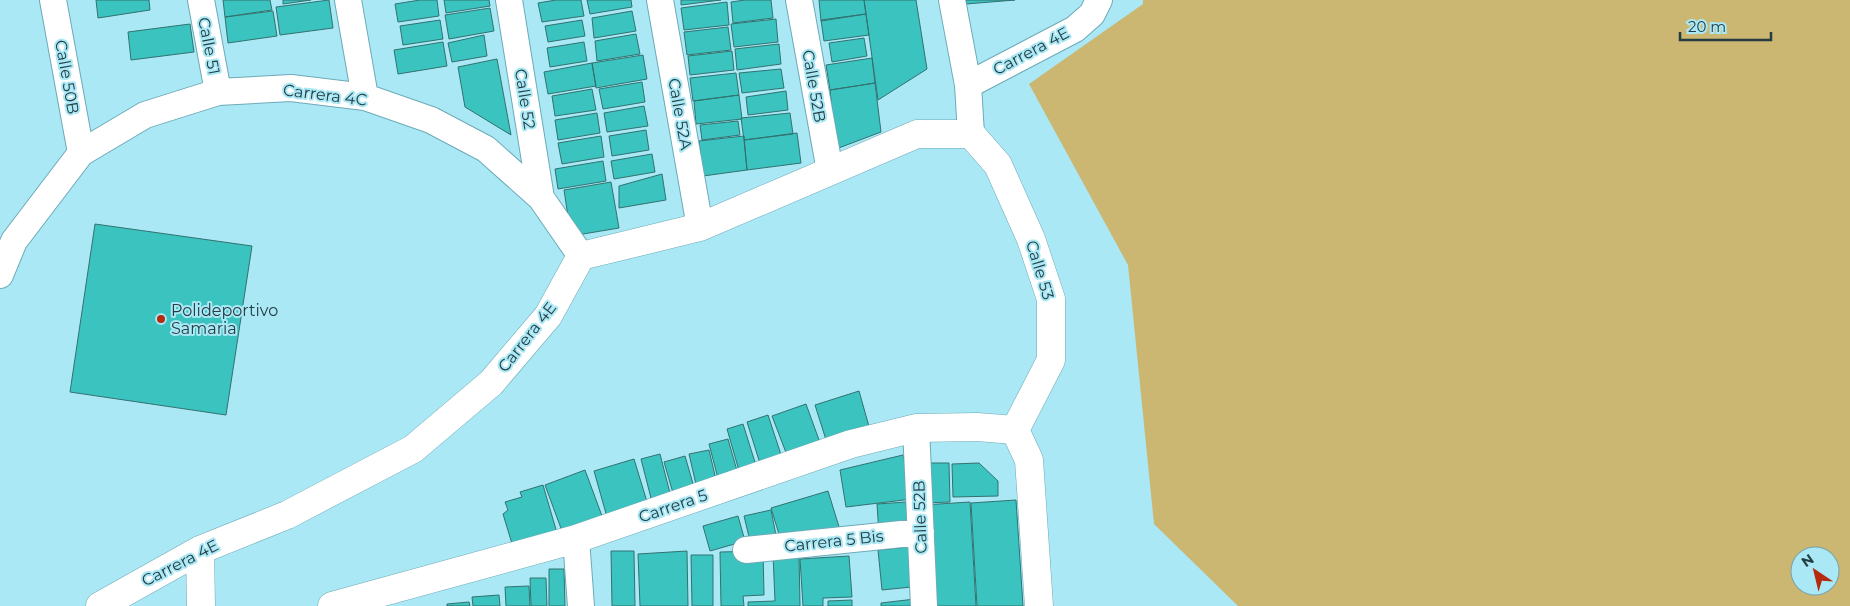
<svg xmlns="http://www.w3.org/2000/svg" width="1850" height="606" viewBox="0 0 1850 606" font-family="Montserrat,sans-serif">
	<style>
		.green { fill: #cbb672; fill-rule: evenodd }
		.building { fill: #3bc3c0; stroke: #327270 }
		.lines { fill: none; stroke-linecap: round; stroke-linejoin: round }
		.minor-casing { stroke: #6daab7; stroke-width: 28 }
		.tertiary-casing { stroke: #6daab7; stroke-width: 29 }
		.minor { stroke: #fff; stroke-width: 26 }
		.tertiary { stroke: #fff; stroke-width: 28 }
		.poi-dot { fill: #b62a0e; stroke: #aae8f5; stroke-width: 2 }
		.labels { text-anchor: middle; dominant-baseline: central; stroke-width: 4; stroke-linejoin: round; paint-order: stroke }
		.street-label { font-size: 16px; fill: #243d43; stroke: #aae8f5 }
		.poi-label { font-size: 16px; fill: #243d43; stroke: #aae8f5; text-anchor: start }
	</style>
	<rect width="100%" height="100%" fill="#aae8f5"/>
	<!-- green -->
	<path class="green" d="M 1143,0 L 1850,0 L 1850,606 L 1238,606 L 1154,524 L 1128,265 L 1029,84 L 1143,4 ZM 1800,556 L 1830,556 L 1830,586 L 1800,586 Z"/>
	<!-- building -->
	<path class="building" d="M 96,0 L 149,0 L 150,10 L 98,18 Z
		M 223,0 L 270,0 L 272,10 L 225,17 Z
		M 283,0 L 311,0 L 283,4 Z
		M 329,0 L 333,28 L 280,35 L 276,7 Z
		M 420,0 L 437,0 L 439,16 L 398,22 L 395,4 Z
		M 444,0 L 489,0 L 490,6 L 446,13 Z
		M 556,0 L 581,0 L 584,16 L 542,22 L 538,3 Z
		M 587,0 L 631,0 L 632,7 L 590,14 Z
		M 681,0 L 721,0 L 681,5 Z
		M 745,0 L 771,0 L 773,18 L 733,23 L 731,2 Z
		M 819,0 L 864,0 L 866,14 L 821,21 Z
		M 864,0 L 916,0 L 927,69 L 878,100 Z
		M 966,0 L 1015,0 L 966,4 Z
		M 727,2 L 729,25 L 684,30 L 681,8 Z
		M 490,8 L 494,31 L 449,39 L 445,15 Z
		M 273,11 L 277,36 L 228,43 L 225,17 Z
		M 632,11 L 636,31 L 594,38 L 592,18 Z
		M 866,14 L 869,35 L 824,41 L 821,20 Z
		M 776,19 L 778,42 L 734,47 L 731,24 Z
		M 440,20 L 443,39 L 403,45 L 400,26 Z
		M 582,20 L 585,36 L 548,42 L 545,26 Z
		M 190,24 L 194,52 L 131,60 L 128,32 Z
		M 728,27 L 731,50 L 687,55 L 684,32 Z
		M 636,34 L 640,54 L 597,61 L 595,41 Z
		M 484,35 L 487,56 L 452,62 L 448,43 Z
		M 864,38 L 867,56 L 832,62 L 829,43 Z
		M 443,42 L 447,66 L 398,74 L 394,50 Z
		M 584,42 L 587,61 L 550,67 L 547,48 Z
		M 779,44 L 781,64 L 737,70 L 735,49 Z
		M 732,51 L 734,70 L 690,75 L 688,56 Z
		M 643,55 L 647,79 L 596,88 L 592,63 Z
		M 872,58 L 875,83 L 830,90 L 826,65 Z
		M 497,59 L 511,135 L 465,107 L 458,67 Z
		M 592,63 L 596,86 L 548,94 L 544,72 Z
		M 781,69 L 784,88 L 742,93 L 739,73 Z
		M 736,73 L 739,95 L 693,101 L 690,78 Z
		M 642,82 L 645,102 L 603,109 L 599,89 Z
		M 875,83 L 881,132 L 836,149 L 830,90 Z
		M 592,89 L 596,110 L 555,116 L 552,96 Z
		M 786,91 L 788,110 L 748,115 L 746,97 Z
		M 739,95 L 742,119 L 696,124 L 694,101 Z
		M 644,106 L 648,126 L 607,132 L 604,113 Z
		M 597,113 L 600,133 L 558,140 L 555,120 Z
		M 790,113 L 793,134 L 744,140 L 741,118 Z
		M 738,121 L 740,135 L 702,140 L 700,125 Z
		M 646,130 L 649,150 L 612,156 L 609,136 Z
		M 797,133 L 801,163 L 747,170 L 744,140 Z
		M 601,136 L 604,157 L 562,164 L 558,143 Z
		M 744,136 L 747,170 L 703,176 L 699,141 Z
		M 652,154 L 655,172 L 614,179 L 611,161 Z
		M 603,161 L 606,181 L 558,189 L 555,169 Z
		M 662,174 L 666,200 L 619,208 L 619,186 Z
		M 611,182 L 619,228 L 571,236 L 564,190 Z
		M 95,224 L 252,246 L 226,415 L 70,392 Z
		M 859,391 L 870,430 L 827,443 L 815,405 Z
		M 806,404 L 823,451 L 790,463 L 772,416 Z
		M 768,415 L 785,467 L 763,473 L 747,422 Z
		M 743,424 L 759,475 L 742,481 L 727,429 Z
		M 728,439 L 740,481 L 720,486 L 709,444 Z
		M 709,450 L 718,488 L 698,493 L 689,454 Z
		M 660,454 L 671,497 L 652,502 L 641,459 Z
		M 903,455 L 912,499 L 846,507 L 840,470 Z
		M 685,456 L 696,494 L 675,500 L 664,462 Z
		M 634,459 L 648,505 L 607,517 L 594,471 Z
		M 923,463 L 949,463 L 950,502 L 923,503 Z
		M 979,463 L 998,481 L 998,496 L 953,497 L 952,464 Z
		M 585,470 L 602,516 L 562,531 L 545,485 Z
		M 543,485 L 557,533 L 513,547 L 503,514 L 508,510 L 505,502 L 522,497 L 520,492 Z
		M 828,491 L 840,530 L 782,544 L 771,508 Z
		M 1016,500 L 1023,606 L 977,606 L 971,503 Z
		M 906,502 L 908,531 L 879,534 L 877,504 Z
		M 970,502 L 976,606 L 930,606 L 923,505 Z
		M 771,510 L 777,540 L 751,545 L 744,516 Z
		M 738,516 L 745,541 L 710,551 L 703,526 Z
		M 918,546 L 921,586 L 882,590 L 878,550 Z
		M 611,551 L 634,551 L 635,606 L 612,606 Z
		M 687,551 L 688,606 L 640,606 L 638,554 Z
		M 763,551 L 764,595 L 743,596 L 744,606 L 721,606 L 720,552 Z
		M 799,554 L 800,606 L 748,606 L 748,602 L 775,601 L 773,555 Z
		M 691,555 L 713,555 L 713,606 L 692,606 Z
		M 849,556 L 852,597 L 823,598 L 823,606 L 803,606 L 800,559 Z
		M 549,569 L 564,569 L 565,606 L 549,606 Z
		M 530,578 L 546,578 L 547,606 L 531,606 Z
		M 529,586 L 530,606 L 506,606 L 505,587 Z
		M 499,595 L 500,606 L 473,606 L 472,597 Z
		M 915,599 L 915,606 L 881,606 L 881,603 Z
		M 852,600 L 852,606 L 828,606 L 828,601 Z
		M 469,602 L 470,606 L 447,606 L 447,604 Z"/>
	<g class="lines">
		<defs>
			<path id="minor" d="M 53,0 L 81,153
				M 201,0 L 218,92
				M 348,0 L 365,97
				M 509,0 L 541,198
				M 660,0 L 700,227
				M 799,0 L 830,171
				M 952,0 L 968,85 L 971,134
				M 968,85 L 1075,29 L 1092,14 L 1099,0
				M 0,275 L 14,241 L 81,153 L 145,115 L 218,92 L 291,88 L 365,97 L 431,120 L 486,149 L 541,198 L 581,256
				M 916,428 L 924,606
				M 576,539 L 581,606
				M 746,550 L 921,532"/>
			<path id="tertiary" d="M 1015,430 L 1029,460 L 1039,606
				M 200,550 L 201,606
				M 100,606 L 200,550 L 287,515 L 413,449 L 491,383 L 548,316 L 581,256 L 700,227 L 917,134 L 971,134 L 998,165 L 1031,239 L 1051,299 L 1051,360 L 1015,430
				M 332,606 L 576,539 L 851,444 L 916,428 L 977,427 L 1015,430"/>
		</defs>
		<!-- minor casing -->
		<use href="#minor" class="minor-casing"/>
		<!-- tertiary casing -->
		<use href="#tertiary" class="tertiary-casing"/>
		<!-- minor -->
		<use href="#minor" class="minor"/>
		<!-- tertiary -->
		<use href="#tertiary" class="tertiary"/>
	</g>
	<!-- markers -->
	<circle class="poi-dot" cx="161" cy="319" r="5"/>
	<g class="labels">
		<!-- street labels -->
		<g class="street-label">
			<text transform="translate(209 46) rotate(79)">Calle 51</text>
			<text transform="translate(1031 51) rotate(-28)">Carrera 4E</text>
			<text transform="translate(67 77) rotate(80)">Calle 50B</text>
			<text transform="translate(814 86) rotate(80)">Calle 52B</text>
			<text transform="translate(325 95) rotate(7)">Carrera 4C</text>
			<text transform="translate(525 99) rotate(81)">Calle 52</text>
			<text transform="translate(680 114) rotate(80)">Calle 52A</text>
			<text transform="translate(1040 270) rotate(73)">Calle 53</text>
			<text transform="translate(527 337) rotate(-52)">Carrera 4E</text>
			<text transform="translate(673 506) rotate(-19)">Carrera 5</text>
			<text transform="translate(920 517) rotate(-92)">Calle 52B</text>
			<text transform="translate(834 541) rotate(-6)">Carrera 5 Bis</text>
			<text transform="translate(180 563) rotate(-27)">Carrera 4E</text>
		</g>
		<!-- poi labels -->
		<g class="poi-label">
			<text x="171" y="310">Polideportivo<tspan x="171" dy="18">Samaria</tspan></text>
		</g>
	</g>
	<!-- north arrow -->
	<g transform="translate(1815 571) rotate(325)"><circle r="24" fill="#aae8f5" stroke="#74a4ae"/>
	<path d="M0-4L9 19L0 12L-9 19Z" fill="#b62a0e"/>
	<text y="-8" font-size="14" font-weight="bold" text-anchor="middle" fill="#243d43">N</text>
	</g>
	<!-- scale -->
	<path d="M1680 32v8h91v-8" fill="none" stroke="#243d43" stroke-width="2.5"/>
	<text x="1688" y="32" font-size="15" fill="#243d43" stroke="#aae8f5" stroke-width="4" paint-order="stroke">20 m</text>
</svg>
